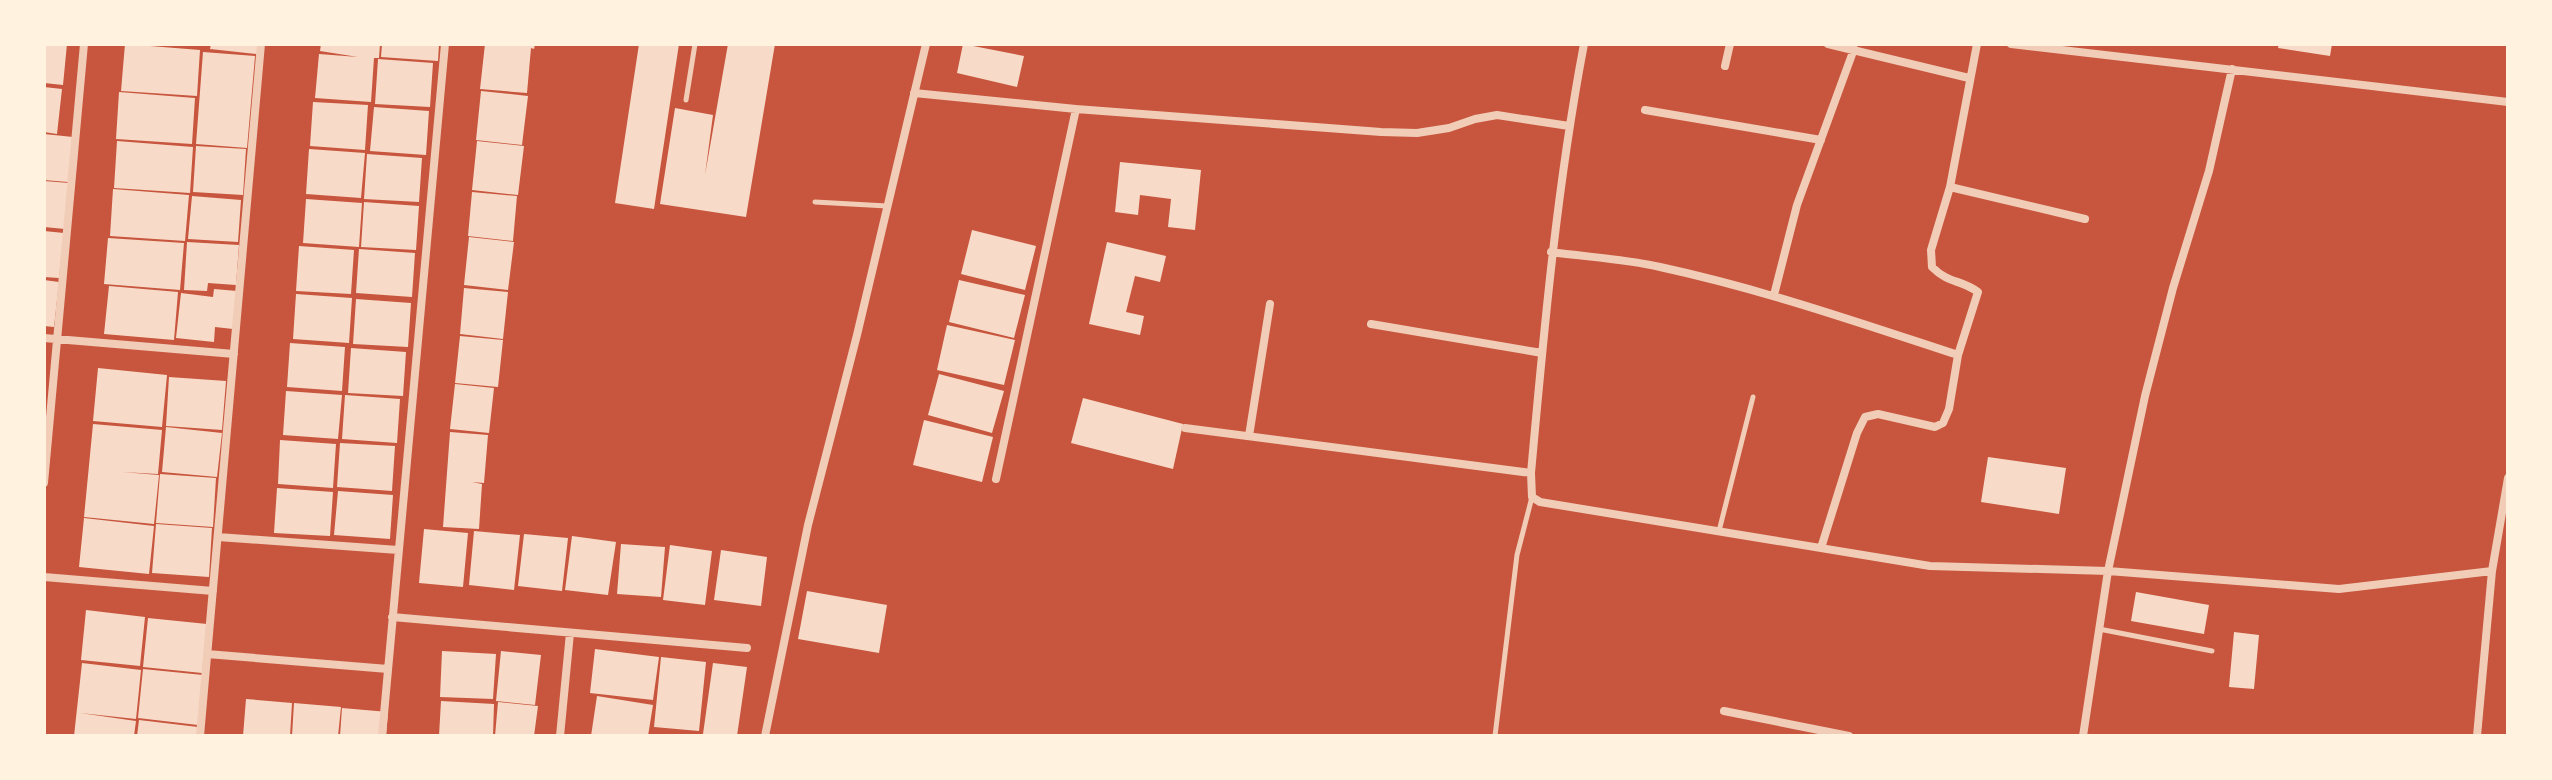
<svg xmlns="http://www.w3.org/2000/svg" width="2552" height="780" viewBox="0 0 2552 780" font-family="'Nunito Sans',sans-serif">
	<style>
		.building { fill: #f7dbc8 }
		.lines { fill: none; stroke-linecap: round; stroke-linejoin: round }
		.service { stroke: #f1ccb7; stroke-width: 5 }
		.minor { stroke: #f1ccb7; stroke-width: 8 }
	</style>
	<rect width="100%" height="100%" fill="#c8553d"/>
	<!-- building -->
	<path class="building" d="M 44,44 L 67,44 L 63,85 L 44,83 Z
		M 125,44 L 200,50 L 197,96 L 121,91 Z
		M 211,44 L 258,44 L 257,54 L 210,49 Z
		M 321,44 L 380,44 L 379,58 L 374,58 L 371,102 L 315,98 L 319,54 L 358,57 L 320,51 Z
		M 382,44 L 439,44 L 438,61 L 381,57 Z
		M 485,44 L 535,44 L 534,49 L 531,48 L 527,93 L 480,89 Z
		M 639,44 L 679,44 L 654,209 L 615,203 Z
		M 728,44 L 775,44 L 746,217 L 660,204 L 675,108 L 713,115 L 705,175 Z
		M 963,44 L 1024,56 L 1017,87 L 957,73 Z
		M 2279,44 L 2332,44 L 2330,56 L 2278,48 Z
		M 203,52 L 255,56 L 247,148 L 196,144 Z
		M 378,59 L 433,63 L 430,107 L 375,104 Z
		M 44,87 L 62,89 L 57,134 L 44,132 Z
		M 481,91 L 528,96 L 522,145 L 476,140 Z
		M 119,92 L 195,98 L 192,144 L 116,139 Z
		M 313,102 L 368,105 L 365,150 L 310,146 Z
		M 374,107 L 429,111 L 426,155 L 370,151 Z
		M 44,134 L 73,137 L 68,182 L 44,180 Z
		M 117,141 L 193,147 L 190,193 L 114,188 Z
		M 477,141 L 524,146 L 518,195 L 472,190 Z
		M 196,146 L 246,149 L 243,195 L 193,192 Z
		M 309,149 L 365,153 L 361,198 L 306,194 Z
		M 367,154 L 422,158 L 419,202 L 364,199 Z
		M 1120,162 L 1201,170 L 1195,230 L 1168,227 L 1171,199 L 1140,195 L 1138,215 L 1115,212 Z
		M 44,181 L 69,183 L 65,229 L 44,227 Z
		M 113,189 L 189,195 L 185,241 L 110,236 Z
		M 472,192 L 517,196 L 513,241 L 468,236 Z
		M 192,196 L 241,200 L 238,242 L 188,239 Z
		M 306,199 L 362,203 L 359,247 L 303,243 Z
		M 364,202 L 419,206 L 416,250 L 361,247 Z
		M 972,230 L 1036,246 L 1025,290 L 961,274 Z
		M 44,231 L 64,233 L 59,278 L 44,277 Z
		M 469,237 L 514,242 L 508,290 L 464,285 Z
		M 108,238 L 184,243 L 180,290 L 104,284 Z
		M 187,242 L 239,245 L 236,285 L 208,283 L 207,291 L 184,290 Z
		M 1107,242 L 1166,256 L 1160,282 L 1135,276 L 1126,312 L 1144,316 L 1140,335 L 1089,324 Z
		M 299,246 L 354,250 L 351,294 L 296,291 Z
		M 359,249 L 415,253 L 412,297 L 356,293 Z
		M 44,280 L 59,282 L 54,327 L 44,326 Z
		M 959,280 L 1025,295 L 1014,338 L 949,322 Z
		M 109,286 L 178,292 L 174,340 L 104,334 Z
		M 464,288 L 508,292 L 503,339 L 460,334 Z
		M 214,289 L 237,291 L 233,329 L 215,327 L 214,342 L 176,338 L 181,293 L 213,297 Z
		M 296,294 L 352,298 L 349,343 L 293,339 Z
		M 356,299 L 411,303 L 408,347 L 353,344 Z
		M 947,325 L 1015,340 L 1004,385 L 937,370 Z
		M 460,336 L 503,340 L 498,387 L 455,383 Z
		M 290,343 L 345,347 L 342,391 L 287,387 Z
		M 351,348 L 406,352 L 403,396 L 348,393 Z
		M 98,368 L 167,375 L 162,427 L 93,421 Z
		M 939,374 L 1004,391 L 992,433 L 928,415 Z
		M 169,377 L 226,381 L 222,430 L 166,426 Z
		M 455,384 L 494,388 L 489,433 L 450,429 Z
		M 286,391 L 342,395 L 338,439 L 283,435 Z
		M 345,395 L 400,399 L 397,443 L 342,439 Z
		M 1083,398 L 1183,424 L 1173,469 L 1071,443 Z
		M 924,420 L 993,437 L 982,482 L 913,465 Z
		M 93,424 L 162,430 L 158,474 L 122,472 L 159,475 L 154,524 L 84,517 Z
		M 166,427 L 222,433 L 217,477 L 162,472 Z
		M 450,432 L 488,435 L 484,483 L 472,482 L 482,484 L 479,529 L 443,527 Z
		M 280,440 L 336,444 L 333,488 L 278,484 Z
		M 340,443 L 395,446 L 392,491 L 337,487 Z
		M 1988,457 L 2066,468 L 2059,514 L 1981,502 Z
		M 160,474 L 216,478 L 213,527 L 156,523 Z
		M 277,488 L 333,492 L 330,536 L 274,533 Z
		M 338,491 L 393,495 L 390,539 L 334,535 Z
		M 84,518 L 154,526 L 149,574 L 79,567 Z
		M 156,524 L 212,528 L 209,577 L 152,573 Z
		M 424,529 L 468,533 L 463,587 L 419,583 Z
		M 474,531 L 520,535 L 514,590 L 469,585 Z
		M 524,534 L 568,538 L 562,591 L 518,586 Z
		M 572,536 L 616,542 L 608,595 L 565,590 Z
		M 621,544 L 665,547 L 661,597 L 617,594 Z
		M 670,545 L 712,551 L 705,605 L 663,600 Z
		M 721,550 L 767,557 L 761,606 L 714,600 Z
		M 807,591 L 887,605 L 879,653 L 798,639 Z
		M 2136,592 L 2209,605 L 2204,634 L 2131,621 Z
		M 86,610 L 145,617 L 140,666 L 81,660 Z
		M 148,618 L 207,624 L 202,673 L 143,667 Z
		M 2234,632 L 2259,635 L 2254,689 L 2229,687 Z
		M 595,649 L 659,657 L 653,700 L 590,693 Z
		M 442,651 L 496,654 L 493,699 L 440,697 Z
		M 501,651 L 541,655 L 535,705 L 496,701 Z
		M 661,657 L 706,662 L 699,731 L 654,727 Z
		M 82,663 L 141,670 L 136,719 L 80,713 L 136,721 L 134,736 L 74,736 Z
		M 713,663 L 747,667 L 737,736 L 703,734 Z
		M 143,669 L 203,675 L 198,725 L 138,718 Z
		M 597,696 L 653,705 L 648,736 L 591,736 Z
		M 246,699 L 292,703 L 290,736 L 243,736 Z
		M 441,701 L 494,704 L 493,736 L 439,736 Z
		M 498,702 L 538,706 L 534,736 L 495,736 Z
		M 294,703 L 341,707 L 338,736 L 292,736 Z
		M 342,708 L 388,712 L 386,736 L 340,736 Z
		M 139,720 L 198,727 L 197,736 L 137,736 Z"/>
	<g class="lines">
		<!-- service -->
		<path class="service" d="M 686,100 L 695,44
			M 815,202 L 887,206
			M 1719,531 L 1753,397
			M 2099,629 L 2212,651
			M 1495,736 L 1517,555 L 1532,497"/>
		<!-- minor -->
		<path class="minor" d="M 1584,44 C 1557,186 1544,329 1531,473 L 1532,497 L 1540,502 L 1930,566 L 2108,571 L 2339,589 L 2492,571
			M 1828,44 L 1969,78
			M 2011,44 L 2508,102
			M 1725,66 L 1730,44
			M 914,93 L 1076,109 L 1381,132 L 1417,133 L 1449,128 L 1475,119 L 1497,115 L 1569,126
			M 1645,110 L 1821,140
			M 1950,187 L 2085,219
			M 1551,252 C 1587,257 1625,259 1660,267 C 1762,289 1860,323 1958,355
			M 1774,295 L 1797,205 L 1854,49
			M 1371,324 L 1542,353
			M 44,338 L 234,354
			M 1185,428 L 1531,473
			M 1249,436 L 1270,304
			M 996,479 L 1076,109
			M 44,483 L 84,44
			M 218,537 L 398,550
			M 1821,548 L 1857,433 L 1865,417 L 1878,414 L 1935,427 L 1943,423 L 1949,409 L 1958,355 L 1978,292 C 1960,279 1949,284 1932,267 L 1931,250 L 1950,187 L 1977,44
			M 44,577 L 213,591
			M 392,617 L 747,648
			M 207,654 L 388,669
			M 1724,711 L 1849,736
			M 200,736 L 261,44
			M 382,736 L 445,44
			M 560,736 L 570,633
			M 765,736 L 808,525 L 857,335 L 926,44
			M 2083,736 L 2108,571 L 2145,396 L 2173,288 L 2209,171 L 2232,69
			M 2477,736 L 2492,571 L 2508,478"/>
	</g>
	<!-- border -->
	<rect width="2552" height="780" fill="none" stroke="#fff3e0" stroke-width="92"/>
</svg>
